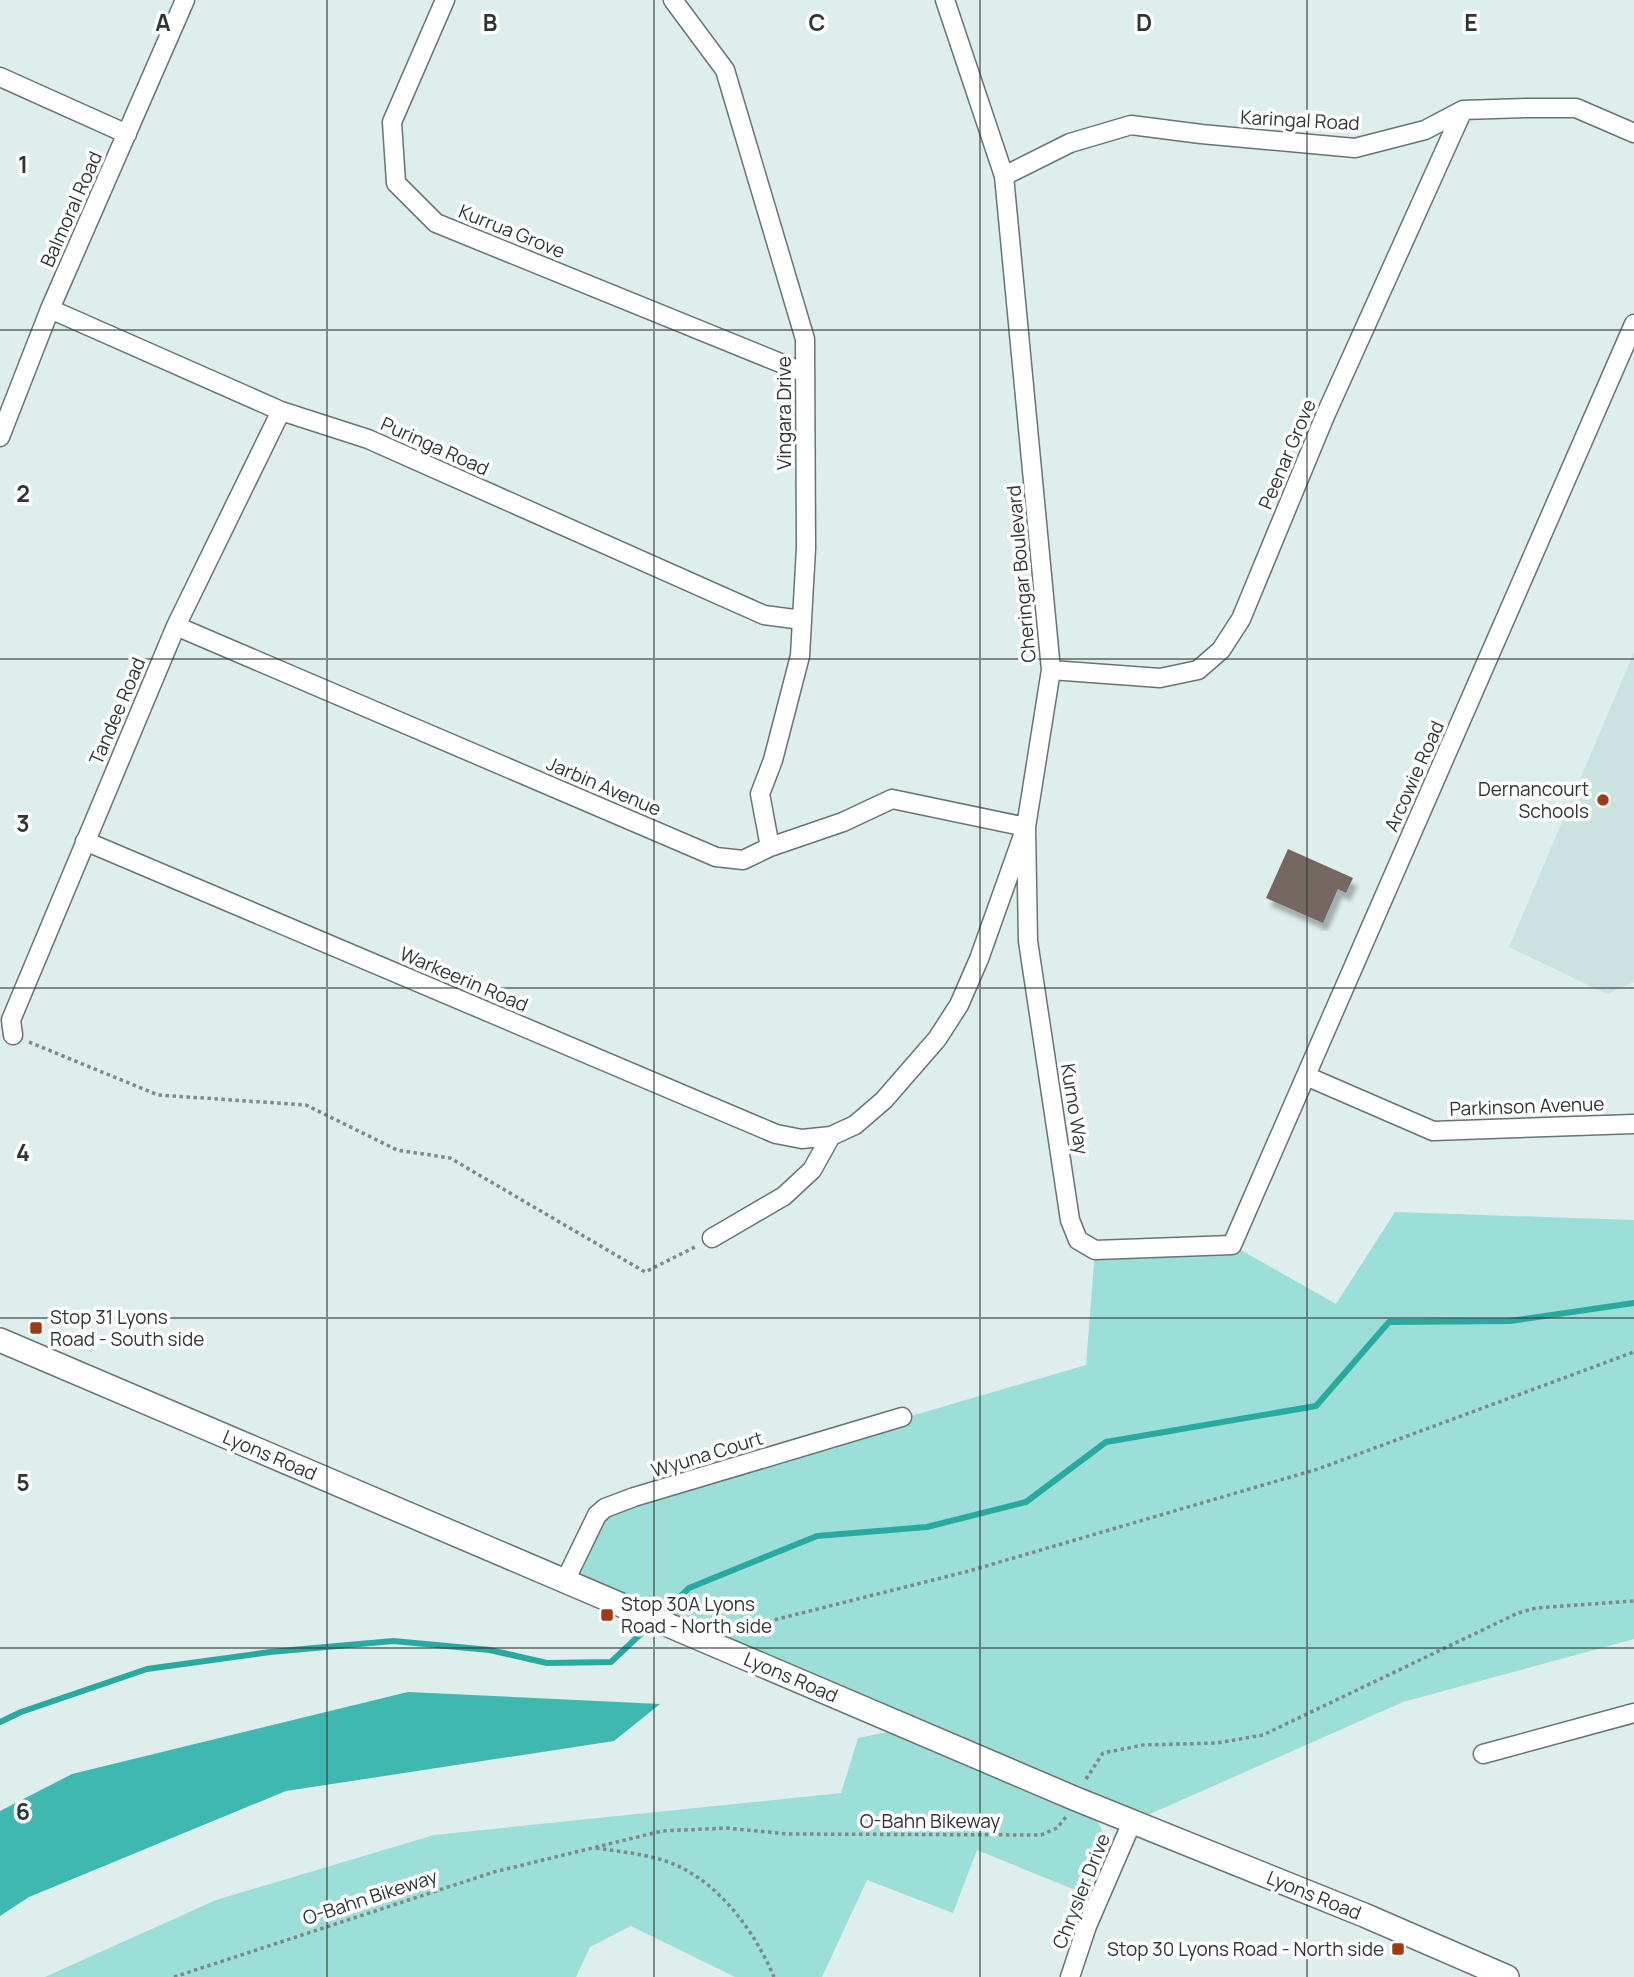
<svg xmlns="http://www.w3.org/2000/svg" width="1634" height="1977" viewBox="0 0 1634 1977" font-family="Manrope,sans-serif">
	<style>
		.built { fill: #cae3e0 }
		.green { fill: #9bdfd8 }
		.forest { fill: #3fb9b0 }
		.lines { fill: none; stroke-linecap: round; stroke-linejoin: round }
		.stream { stroke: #29aaa1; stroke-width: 6 }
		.building { fill: #746763; filter: url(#shadow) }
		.minor-casing { stroke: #667574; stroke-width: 21 }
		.tertiary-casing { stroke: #667574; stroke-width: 26 }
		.path { stroke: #7f8a88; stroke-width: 3.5; stroke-dasharray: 3.5 3.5; stroke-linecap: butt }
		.minor { stroke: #fff; stroke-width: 18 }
		.tertiary { stroke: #fff; stroke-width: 23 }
		.grid { fill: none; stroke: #303635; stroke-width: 2; stroke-opacity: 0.55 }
		.poi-dot { fill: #a03916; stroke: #fff; stroke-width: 2.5 }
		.labels { text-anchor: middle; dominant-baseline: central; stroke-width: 7; stroke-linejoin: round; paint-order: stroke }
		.street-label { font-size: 19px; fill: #303635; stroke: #fff }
		.poi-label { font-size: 19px; fill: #303635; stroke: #fff; text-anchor: end }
		.grid-label { font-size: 23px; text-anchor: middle; font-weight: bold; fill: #303635; stroke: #fff; stroke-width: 7; stroke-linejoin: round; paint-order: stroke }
	</style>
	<defs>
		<filter id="shadow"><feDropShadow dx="4.5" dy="8" stdDeviation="2" flood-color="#0004"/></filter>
	</defs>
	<rect width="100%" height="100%" fill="#deeeec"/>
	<!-- built -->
	<path class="built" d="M 1634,652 L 1634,982 L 1607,994 L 1509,947 Z"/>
	<!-- green -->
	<path class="green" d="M 1395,1212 L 1634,1220 L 1634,1639 L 1403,1702 L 1132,1822 L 565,1581 L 586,1536 L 634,1497 L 1086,1365 L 1095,1250 L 1232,1245 L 1336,1304 Z
		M 897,1730 L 1095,1815 L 1107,1842 L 1085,1894 L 977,1850 L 953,1913 L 867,1880 L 822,1977 L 735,1977 L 631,1926 L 590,1947 L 576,1977 L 45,1977 L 216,1900 L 434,1835 L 841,1793 L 858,1738 Z"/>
	<!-- forest -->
	<path class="forest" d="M 408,1692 L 660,1704 L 614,1741 L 286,1791 L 29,1897 L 0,1916 L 0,1811 L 72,1774 Z"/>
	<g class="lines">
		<!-- stream -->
		<path class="stream" d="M 665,1611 L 689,1588 L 817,1536 L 927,1527 L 1026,1502 L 1106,1442 L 1316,1406 L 1389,1322 L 1510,1321 L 1634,1303
			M 0,1722 L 21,1712 L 147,1669 L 270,1652 L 393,1641 L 490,1650 L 547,1663 L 611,1662 L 647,1628"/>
	</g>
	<!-- building -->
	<path class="building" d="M 1288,849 L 1353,878 L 1346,893 L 1338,889 L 1323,923 L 1266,898 Z"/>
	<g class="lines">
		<defs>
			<path id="minor" d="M 445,0 L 392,122 L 396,183 L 436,223 L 805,373
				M 673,0 L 725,70 L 805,339 L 806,548 L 800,656 L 773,760 L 760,794 L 770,847
				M 0,77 L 127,134
				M 1004,176 L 1070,143 L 1131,125 L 1201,134 L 1355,148 L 1425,130 L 1463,110 L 1527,108 L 1576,108 L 1634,133
				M 50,309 L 281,411 L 368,439 L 764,615 L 802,620
				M 0,437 L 50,309 L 185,0
				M 176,626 L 716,857 L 743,860 L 770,847 L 843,822 L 892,799 L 1026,827
				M 1051,670 L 1160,678 L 1198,670 L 1221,650 L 1241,619 L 1325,416 L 1463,110
				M 1026,827 L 1028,941 L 1070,1220 L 1078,1240 L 1095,1250 L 1232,1245 L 1634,324
				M 85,841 L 776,1134 L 802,1139 L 831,1136
				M 13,1035 L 11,1020 L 176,626 L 281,411
				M 1306,1076 L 1433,1131 L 1634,1124
				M 712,1238 L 784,1196 L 812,1170 L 831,1136 L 855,1125 L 884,1100 L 937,1039 L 959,1005 L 979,959 L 1026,827 L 1051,670 L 1004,176 L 945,0
				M 565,1581 L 597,1515 L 605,1508 L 634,1497 L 902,1417
				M 1483,1754 L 1634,1713
				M 1070,1977 L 1087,1926 L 1132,1822"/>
			<path id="tertiary" d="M 0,1340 L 1076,1799 L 1364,1915 L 1507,1977"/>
		</defs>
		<!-- minor casing -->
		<use href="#minor" class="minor-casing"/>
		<!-- tertiary casing -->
		<use href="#tertiary" class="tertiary-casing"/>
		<!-- path -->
		<path class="path" d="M 29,1042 L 158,1095 L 306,1105 L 397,1150 L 450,1158 L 645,1272 L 697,1246
			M 734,1630 L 969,1571 L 1318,1469 L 1634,1352
			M 1086,1779 L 1103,1753 L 1143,1745 L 1217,1743 L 1263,1735 L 1518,1613 L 1536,1608 L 1634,1601
			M 596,1848 C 616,1851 636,1853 655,1858 C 711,1871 753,1927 774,1977
			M 174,1977 L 494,1872 L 662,1831 L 726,1828 L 788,1834 L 1041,1835 L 1057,1828 L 1066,1817"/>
		<!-- minor -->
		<use href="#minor" class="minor"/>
		<!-- tertiary -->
		<use href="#tertiary" class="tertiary"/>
	</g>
	<!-- grid -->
	<path class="grid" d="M 327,0 L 327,1977M 654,0 L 654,1977M 980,0 L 980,1977M 1307,0 L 1307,1977M 0,330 L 1634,330M 0,659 L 1634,659M 0,988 L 1634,988M 0,1318 L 1634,1318M 0,1648 L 1634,1648"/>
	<!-- markers -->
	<g class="poi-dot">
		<circle cx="1603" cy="800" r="7"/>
		<rect x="29" y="1321" width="14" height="14" rx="3.5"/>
		<rect x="600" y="1608" width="14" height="14" rx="3.5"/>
		<rect x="1391" y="1942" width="14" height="14" rx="3.5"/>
	</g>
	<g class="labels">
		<!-- street labels -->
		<g class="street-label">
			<text transform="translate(1300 120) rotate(3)">Karingal Road</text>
			<text transform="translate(71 209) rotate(-66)">Balmoral Road</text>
			<text transform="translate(512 231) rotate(22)">Kurrua Grove</text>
			<text transform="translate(784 413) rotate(-90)">Vingara Drive</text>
			<text transform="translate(435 446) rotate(24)">Puringa Road</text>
			<text transform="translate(1287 454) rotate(-67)">Peenar Grove</text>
			<text transform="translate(1021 574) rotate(-95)">Cheringar Boulevard</text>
			<text transform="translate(117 711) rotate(-67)">Tandee Road</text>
			<text transform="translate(1414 776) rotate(-66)">Arcowie Road</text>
			<text transform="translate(604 786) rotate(23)">Jarbin Avenue</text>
			<text transform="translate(464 979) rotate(23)">Warkeerin Road</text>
			<text transform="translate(1527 1106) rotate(-2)">Parkinson Avenue</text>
			<text transform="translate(1075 1109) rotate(81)">Kurno Way</text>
			<text transform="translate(707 1454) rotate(-17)">Wyuna Court</text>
			<text transform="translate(270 1455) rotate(23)">Lyons Road</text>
			<text transform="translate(791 1677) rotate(23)">Lyons Road</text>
			<text x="930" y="1821">O-Bahn Bikeway</text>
			<text transform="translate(1081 1891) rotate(-68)">Chrysler Drive</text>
			<text transform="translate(1314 1895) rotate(22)">Lyons Road</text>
			<text transform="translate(370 1897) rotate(-18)">O-Bahn Bikeway</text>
		</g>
		<!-- poi labels -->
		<g class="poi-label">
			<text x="1589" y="789">Dernancourt<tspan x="1589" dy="22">Schools</tspan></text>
			<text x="50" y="1317" text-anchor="start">Stop 31 Lyons<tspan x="50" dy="22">Road - South side</tspan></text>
			<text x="621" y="1604" text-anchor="start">Stop 30A Lyons<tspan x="621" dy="22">Road - North side</tspan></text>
			<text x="1384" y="1949">Stop 30 Lyons Road - North side</text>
		</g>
	</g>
	<g class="grid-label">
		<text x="163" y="31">A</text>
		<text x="490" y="31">B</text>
		<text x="817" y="31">C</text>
		<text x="1144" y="31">D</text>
		<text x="1471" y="31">E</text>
		<text x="23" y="173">1</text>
		<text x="23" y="502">2</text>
		<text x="23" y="832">3</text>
		<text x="23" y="1161">4</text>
		<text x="23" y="1491">5</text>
		<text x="23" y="1820">6</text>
	</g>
</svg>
